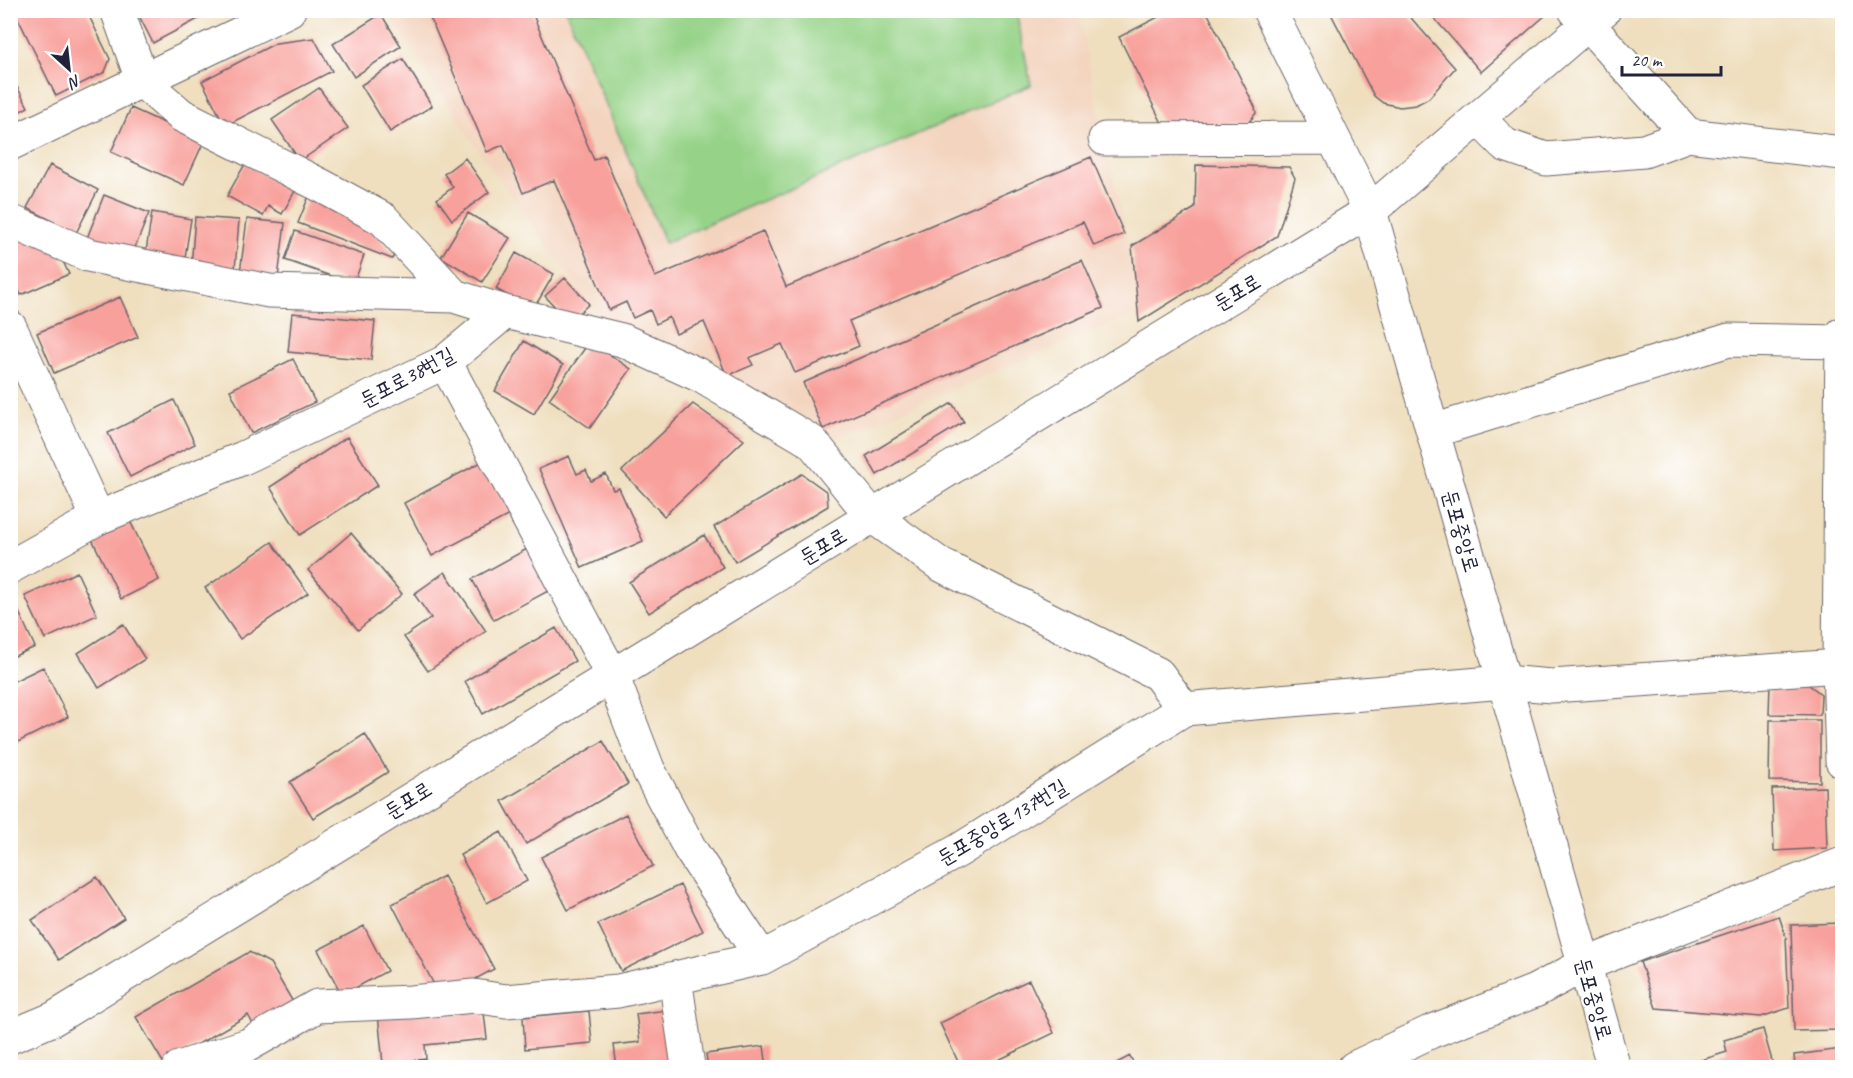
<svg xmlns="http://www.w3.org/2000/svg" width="1853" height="1078" viewBox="0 0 1853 1078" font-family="Caveat,'Poor Story',sans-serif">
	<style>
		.built { fill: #f3d4be }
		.green { fill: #96d388; stroke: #5c7a62; stroke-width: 1.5 }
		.building { fill: #f8a09b }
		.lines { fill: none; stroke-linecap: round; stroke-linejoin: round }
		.minor-casing { stroke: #6a6469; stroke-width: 35 }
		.minor { stroke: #fff; stroke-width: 33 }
		.labels { text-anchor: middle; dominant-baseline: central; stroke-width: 4.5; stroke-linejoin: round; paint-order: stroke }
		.street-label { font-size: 21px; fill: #22223b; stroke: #fff }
	</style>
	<rect width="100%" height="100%" fill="#fff"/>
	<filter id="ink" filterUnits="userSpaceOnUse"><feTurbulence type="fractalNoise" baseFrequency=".0167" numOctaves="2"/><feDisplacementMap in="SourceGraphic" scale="12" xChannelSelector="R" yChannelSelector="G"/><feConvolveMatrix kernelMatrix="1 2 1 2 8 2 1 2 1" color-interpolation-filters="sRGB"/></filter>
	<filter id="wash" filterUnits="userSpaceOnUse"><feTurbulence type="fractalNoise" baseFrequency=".008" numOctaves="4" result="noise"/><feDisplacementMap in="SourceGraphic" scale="24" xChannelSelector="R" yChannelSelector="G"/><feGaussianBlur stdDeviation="1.35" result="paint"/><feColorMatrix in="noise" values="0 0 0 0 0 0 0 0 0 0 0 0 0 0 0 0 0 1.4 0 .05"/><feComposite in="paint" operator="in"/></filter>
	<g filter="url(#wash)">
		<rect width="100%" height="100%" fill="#efdfbf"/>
		<!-- built -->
		<path class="built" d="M 386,11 L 1079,11 L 1092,81 L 1129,246 L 1136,313 L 832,440 L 601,319 L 482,156 Z"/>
		<!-- green -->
		<path class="green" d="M 566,11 L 1016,11 L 1031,85 L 665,243 Z"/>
		<g id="blocks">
			<!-- building -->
			<path class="building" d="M 14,10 L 86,10 L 110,59 L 105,72 L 56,96 Z
				M 136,10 L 215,10 L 153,43 Z
				M 427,10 L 531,10 L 594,160 L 604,155 L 655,277 L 763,231 L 786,287 L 1091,157 L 1124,234 L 1094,246 L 1083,222 L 849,321 L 859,346 L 795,373 L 782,344 L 749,358 L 753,365 L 727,376 L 704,322 L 676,334 L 669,317 L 656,324 L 650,310 L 633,318 L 626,302 L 609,310 L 554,180 L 523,193 L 503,145 L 487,152 Z
				M 1329,10 L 1404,10 L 1455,68 L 1429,98 L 1416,105 L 1400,107 L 1383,103 L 1374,96 Z
				M 1427,10 L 1544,10 L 1547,14 L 1481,72 Z
				M 1207,12 L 1255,107 L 1256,113 L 1250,121 L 1243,124 L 1164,127 L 1119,37 L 1164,14 Z
				M 381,14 L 401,46 L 354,77 L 333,44 Z
				M 314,38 L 332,71 L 225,126 L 202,81 L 276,43 Z
				M 403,59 L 432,106 L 390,132 L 361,85 Z
				M 10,74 L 28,107 L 10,117 Z
				M 319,88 L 348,128 L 300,161 L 272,120 Z
				M 131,108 L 204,141 L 184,185 L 111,152 Z
				M 465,158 L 489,192 L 452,220 L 437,199 L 453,187 L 444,174 Z
				M 245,164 L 295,191 L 282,214 L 268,206 L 263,216 L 227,196 Z
				M 50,165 L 98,190 L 76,233 L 27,208 Z
				M 1196,165 L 1289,167 L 1295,178 L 1277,236 L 1139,322 L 1132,246 L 1195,208 Z
				M 104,195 L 149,213 L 132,255 L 87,238 Z
				M 309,196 L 361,217 L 394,255 L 392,259 L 298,223 Z
				M 152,212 L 191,219 L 184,264 L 145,258 Z
				M 468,213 L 510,238 L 482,282 L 441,257 Z
				M 195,217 L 239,220 L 235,270 L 191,267 Z
				M 247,219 L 285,223 L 278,278 L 240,273 Z
				M 295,231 L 364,255 L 354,284 L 285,260 Z
				M 26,233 L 58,251 L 69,274 L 21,295 L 10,272 L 10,240 Z
				M 516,253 L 554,274 L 533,310 L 496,289 Z
				M 1082,260 L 1103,308 L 823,429 L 803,383 Z
				M 565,278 L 589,304 L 569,322 L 545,296 Z
				M 120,297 L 138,337 L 54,373 L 37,333 Z
				M 292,313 L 375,321 L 371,360 L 288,352 Z
				M 524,341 L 563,365 L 534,414 L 495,391 Z
				M 585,348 L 601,349 L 631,369 L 590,428 L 549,399 Z
				M 293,359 L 315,402 L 251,433 L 230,390 Z
				M 174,400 L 195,444 L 130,477 L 108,433 Z
				M 952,403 L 964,422 L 877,475 L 866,456 Z
				M 693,404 L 744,440 L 664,516 L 622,471 Z
				M 347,437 L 378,485 L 300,535 L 270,487 Z
				M 569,456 L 577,474 L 586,470 L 591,481 L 606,474 L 613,490 L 619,488 L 643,541 L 582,568 L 539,469 Z
				M 485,460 L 513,513 L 432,556 L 404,503 Z
				M 802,474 L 827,492 L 828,506 L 735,562 L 714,527 Z
				M 130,521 L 159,580 L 121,599 L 92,539 Z
				M 351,533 L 402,594 L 358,630 L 308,570 Z
				M 704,535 L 723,567 L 649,613 L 629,582 Z
				M 272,542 L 308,593 L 240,639 L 205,588 Z
				M 527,549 L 550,590 L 494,620 L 472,579 Z
				M 77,572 L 97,615 L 45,639 L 25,596 Z
				M 445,572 L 486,631 L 428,671 L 404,637 L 431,618 L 414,594 Z
				M 10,597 L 12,597 L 35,647 L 10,658 Z
				M 123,624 L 145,659 L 99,688 L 78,653 Z
				M 556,628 L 575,661 L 483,714 L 465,681 Z
				M 43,667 L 68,717 L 16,743 L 10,732 L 10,683 Z
				M 1770,684 L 1809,685 L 1821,694 L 1820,715 L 1769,714 Z
				M 1770,720 L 1820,720 L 1820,782 L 1769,781 Z
				M 365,734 L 388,772 L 313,818 L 290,782 Z
				M 603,741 L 628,784 L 526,844 L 502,801 Z
				M 1825,787 L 1827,848 L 1774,851 L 1772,789 Z
				M 626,814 L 653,866 L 568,910 L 541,857 Z
				M 501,832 L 527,881 L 487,903 L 460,855 Z
				M 444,876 L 494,969 L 441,998 L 392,904 Z
				M 97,877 L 124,918 L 59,960 L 32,920 Z
				M 680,885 L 703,931 L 621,971 L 598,924 Z
				M 1779,916 L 1786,937 L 1789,1008 L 1761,1017 L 1656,1008 L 1640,962 Z
				M 1839,923 L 1842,1030 L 1794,1031 L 1791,925 Z
				M 364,926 L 387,971 L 342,995 L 318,950 Z
				M 249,952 L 270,963 L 300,1014 L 260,1037 L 248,1015 L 164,1064 L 136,1017 Z
				M 1029,980 L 1054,1033 L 982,1068 L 961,1068 L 940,1023 Z
				M 483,1004 L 487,1039 L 425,1045 L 426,1059 L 383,1064 L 378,1014 Z
				M 667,1010 L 675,1068 L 617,1068 L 614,1045 L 640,1042 L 636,1014 Z
				M 589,1011 L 592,1043 L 525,1049 L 523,1017 Z
				M 1763,1029 L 1774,1068 L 1676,1068 L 1727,1052 L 1724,1040 Z
				M 764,1046 L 767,1068 L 708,1068 L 706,1054 Z
				M 1842,1049 L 1842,1068 L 1795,1068 L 1794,1055 Z
				M 1130,1056 L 1136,1068 L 1107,1068 Z"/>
		</g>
	</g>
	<g filter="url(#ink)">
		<use href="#blocks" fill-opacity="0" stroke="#6a6469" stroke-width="1.5"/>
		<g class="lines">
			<defs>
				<path id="minor" d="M 117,10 L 143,82 L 181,115 L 322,186 L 383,219 L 454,296 L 505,312
					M 1269,10 L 1370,211 L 1614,1068
					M 1575,10 L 1688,135
					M 1478,118 L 1505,145 L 1546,159 L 1644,151 L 1688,135 L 1842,153
					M 1105,139 L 1333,138
					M 10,144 L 289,10
					M 10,221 L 88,255 L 269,291 L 454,296
					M 10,327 L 98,518
					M 1842,334 L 1839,666 L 1842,761
					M 445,362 L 612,675 L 648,769 L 690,849 L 762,958
					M 1433,431 L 1729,340 L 1842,342
					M 10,567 L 98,518 L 243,458 L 445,362 L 505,312 L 622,340 L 701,376 L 812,442 L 872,516 L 941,565 L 1158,674 L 1184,709
					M 675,978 L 688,1066 L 687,1068
					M 10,1037 L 53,1019 L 1370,211 L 1604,10
					M 179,1068 L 248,1045 L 317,1006 L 411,1002 L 474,996 L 506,1001 L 618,991 L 762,958 L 958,851 L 1184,709 L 1504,682 L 1552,686 L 1839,666
					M 1354,1068 L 1430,1032 L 1535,991 L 1584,965 L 1842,864"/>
			</defs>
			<!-- minor casing -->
			<use href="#minor" class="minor-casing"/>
			<!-- minor -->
			<use href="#minor" class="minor"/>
		</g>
	</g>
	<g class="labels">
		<!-- street labels -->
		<g class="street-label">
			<text transform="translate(1237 292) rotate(-31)">둔포로</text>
			<text transform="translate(407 377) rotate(-28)">둔포로38번길</text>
			<text transform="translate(1461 531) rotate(74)">둔포중앙로</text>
			<text transform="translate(823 546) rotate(-31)">둔포로</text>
			<text transform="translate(408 800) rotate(-32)">둔포로</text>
			<text transform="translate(1002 822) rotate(-31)">둔포중앙로137번길</text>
			<text transform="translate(1594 999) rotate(74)">둔포중앙로</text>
		</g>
	</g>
	<!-- margin -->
	<rect width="1853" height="1078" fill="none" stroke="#fff" stroke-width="36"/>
	<!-- north arrow -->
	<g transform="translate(69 69) rotate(153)" stroke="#ffffff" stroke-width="4.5" paint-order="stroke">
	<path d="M0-4.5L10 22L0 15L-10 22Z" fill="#22223b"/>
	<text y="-9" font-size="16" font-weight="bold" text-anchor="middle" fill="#22223b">N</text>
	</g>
	<!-- scale -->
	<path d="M1622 66v9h99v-9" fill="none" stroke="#22223b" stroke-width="3"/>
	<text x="1631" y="66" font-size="18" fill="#22223b" stroke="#ffffff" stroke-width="4.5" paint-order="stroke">20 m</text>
</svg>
